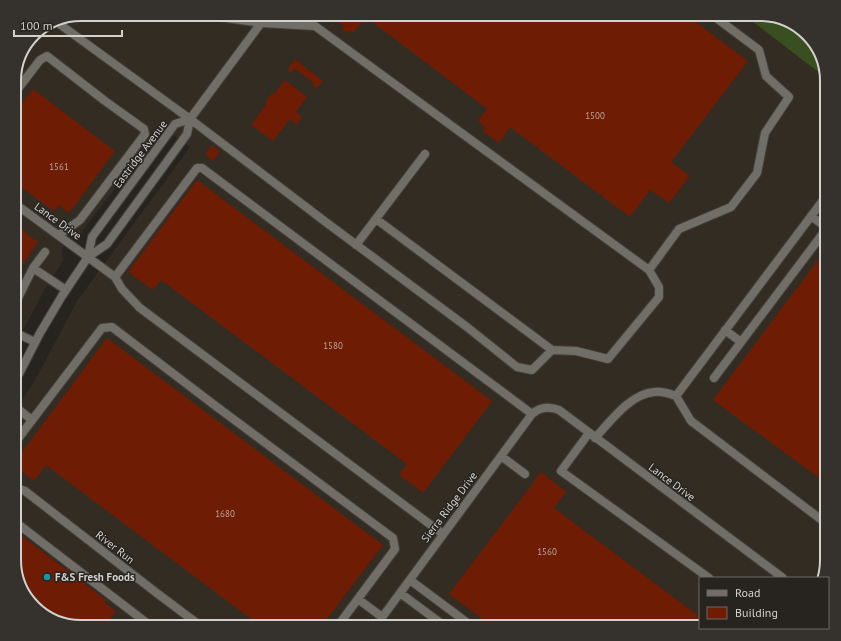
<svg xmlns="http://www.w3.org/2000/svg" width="841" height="641" viewBox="0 0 841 641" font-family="'PT Sans',sans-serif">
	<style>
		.built { fill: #332c22 }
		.green { fill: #394f20 }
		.building { fill: #6f1c04 }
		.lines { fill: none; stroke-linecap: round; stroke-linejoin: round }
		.minor-casing { stroke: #43403c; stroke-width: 10 }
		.minor { stroke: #716d67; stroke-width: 8 }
		.culture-dot { fill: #0f9aa8; stroke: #27241f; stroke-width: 1.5 }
		.labels { text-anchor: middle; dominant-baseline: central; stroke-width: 3; stroke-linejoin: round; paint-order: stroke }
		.number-label { font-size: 9px; fill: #baa49c }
		.street-label { font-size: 11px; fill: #d3d1ce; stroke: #27241f }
		.poi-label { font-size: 11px; font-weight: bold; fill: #d3d1ce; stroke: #27241f; text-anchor: start }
		.rim { fill: none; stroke: #d3d1ce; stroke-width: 2 }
	</style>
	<rect width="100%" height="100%" fill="#27241f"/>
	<!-- built -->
	<path class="built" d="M 81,14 L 743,14 L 826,78 L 827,81 L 827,560 L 821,578 L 700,578 L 700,627 L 81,627 L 40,613 L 21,590 L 14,564 L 14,412 L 34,382 L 77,301 L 190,147 L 162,127 L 81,233 L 74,233 L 62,249 L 63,261 L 44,291 L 14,347 L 14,76 L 21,52 L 37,31 Z"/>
	<!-- green -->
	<path class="green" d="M 743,14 L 760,14 L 801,28 L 820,52 L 826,78 Z"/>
	<!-- building -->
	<path class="building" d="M 338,14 L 685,14 L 748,61 L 671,162 L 690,176 L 669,203 L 650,190 L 630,217 L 510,127 L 499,143 L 483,131 L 485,127 L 478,121 L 487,109 L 366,17 L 353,33 L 350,30 L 348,33 L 342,29 L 344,26 L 334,19 Z
		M 295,59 L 323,81 L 318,87 L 318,86 L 316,88 L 312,85 L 314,83 L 294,68 L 291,73 L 287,70 Z
		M 285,80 L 307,97 L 296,112 L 302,117 L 297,125 L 290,119 L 273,141 L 251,125 L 267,103 L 265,102 L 272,93 L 274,94 Z
		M 33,89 L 115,151 L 69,213 L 59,205 L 54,211 L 14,182 L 14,114 Z
		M 212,145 L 220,151 L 213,161 L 205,155 Z
		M 197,180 L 492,401 L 423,493 L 415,486 L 414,486 L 399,475 L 407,464 L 161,280 L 153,290 L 128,272 Z
		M 14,223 L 26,232 L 25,233 L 38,242 L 14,277 Z
		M 827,248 L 827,484 L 713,400 Z
		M 107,338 L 383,545 L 321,627 L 262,627 L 46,465 L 34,481 L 21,471 L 22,471 L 14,466 L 14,463 Z
		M 541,472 L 549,478 L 549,480 L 550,479 L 566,492 L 554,508 L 700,617 L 700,627 L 493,627 L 449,594 L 534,482 L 535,481 L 534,480 Z
		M 14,530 L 106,600 L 104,602 L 116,611 L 104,627 L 81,627 L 40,613 L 21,590 L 14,564 Z"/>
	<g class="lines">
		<defs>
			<path id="minor" d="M 198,14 L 261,23
				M 58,23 L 190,119 L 327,223 L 467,327 L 517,367 L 532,370 L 552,350 L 576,351 L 608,359 L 659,297 L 659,287 L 649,270
				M 14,94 L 40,60 L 47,56 L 105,101 L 144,129 L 145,134 L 80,220 L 59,235
				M 14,203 L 115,277 L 197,168 L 202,168 L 532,414
				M 811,216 L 827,228
				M 376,219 L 552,350
				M 356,245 L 425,154
				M 88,257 L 92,237 L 175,124 L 190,119
				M 33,268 L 45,252
				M 115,277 L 122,289 L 140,308 L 443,534
				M 14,306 L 33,268 L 66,290
				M 725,330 L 741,342
				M 14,332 L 35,342
				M 714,378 L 827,228
				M 14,381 L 20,372 L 40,333 L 62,296 L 88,257 L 107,244 L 187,134 L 190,119 L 261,23 L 315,26 L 649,270 L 679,229 L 731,207 L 757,173 L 765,133 L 789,97 L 766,76 L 759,50 L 711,14
				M 676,396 L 691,421 L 827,524
				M 14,406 L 32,420
				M 589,433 L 561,471 L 709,578
				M 595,438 C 610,422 630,394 654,392 C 662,391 668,393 676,396 L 827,195
				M 14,444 L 102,328 L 112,327 L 217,407 L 393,538 L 395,549 L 337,627
				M 501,456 L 525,474
				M 14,487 L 25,491 L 158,594 L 202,627
				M 14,521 L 152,627
				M 410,580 L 473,627
				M 400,593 L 446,627
				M 358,599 L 382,617
				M 134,627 L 141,620
				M 375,627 L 532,414 C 540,407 549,406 559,410 L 783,578"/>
		</defs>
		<!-- minor casing -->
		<use href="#minor" class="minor-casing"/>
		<!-- minor -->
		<use href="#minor" class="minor"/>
	</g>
	<!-- markers -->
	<circle class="culture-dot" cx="47" cy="577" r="4"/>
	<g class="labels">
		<!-- number labels -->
		<g class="number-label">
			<text x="595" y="115">1500</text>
			<text x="59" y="166">1561</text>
			<text x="333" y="345">1580</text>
			<text x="225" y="513">1680</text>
			<text x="547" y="551">1560</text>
		</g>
		<!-- street labels -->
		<g class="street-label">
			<text transform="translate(140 154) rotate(-53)">Eastridge Avenue</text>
			<text transform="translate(58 221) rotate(36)">Lance Drive</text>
			<text transform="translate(672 482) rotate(37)">Lance Drive</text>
			<text transform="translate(449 507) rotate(-53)">Sierra Ridge Drive</text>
			<text transform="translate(115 547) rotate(38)">River Run</text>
		</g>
		<!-- poi labels -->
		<g class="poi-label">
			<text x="55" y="577">F&amp;S Fresh Foods</text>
		</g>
	</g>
	<!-- crop -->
	<path d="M0 0H841V641H0ZM81 21H760A60 60 0 0 1 820 81V560A60 60 0 0 1 760 620H81A60 60 0 0 1 21 560V81A60 60 0 0 1 81 21Z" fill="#35322d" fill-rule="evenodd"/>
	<path class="rim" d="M81 21H760A60 60 0 0 1 820 81V560A60 60 0 0 1 760 620H81A60 60 0 0 1 21 560V81A60 60 0 0 1 81 21Z"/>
	<!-- legend -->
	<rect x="699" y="577" width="130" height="52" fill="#27241f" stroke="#6c6965"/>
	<rect x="707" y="590" width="20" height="6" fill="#716d67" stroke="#6c6965"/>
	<text x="735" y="597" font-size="12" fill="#d3d1ce">Road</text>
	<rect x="707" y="607" width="20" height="12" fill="#6f1c04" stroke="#6c6965"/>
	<text x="735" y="617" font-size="12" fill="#d3d1ce">Building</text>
	<!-- scale -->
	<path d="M14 30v6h108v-6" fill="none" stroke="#d3d1ce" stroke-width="2"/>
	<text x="20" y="30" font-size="12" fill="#d3d1ce" stroke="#27241f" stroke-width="3" paint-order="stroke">100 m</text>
</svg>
